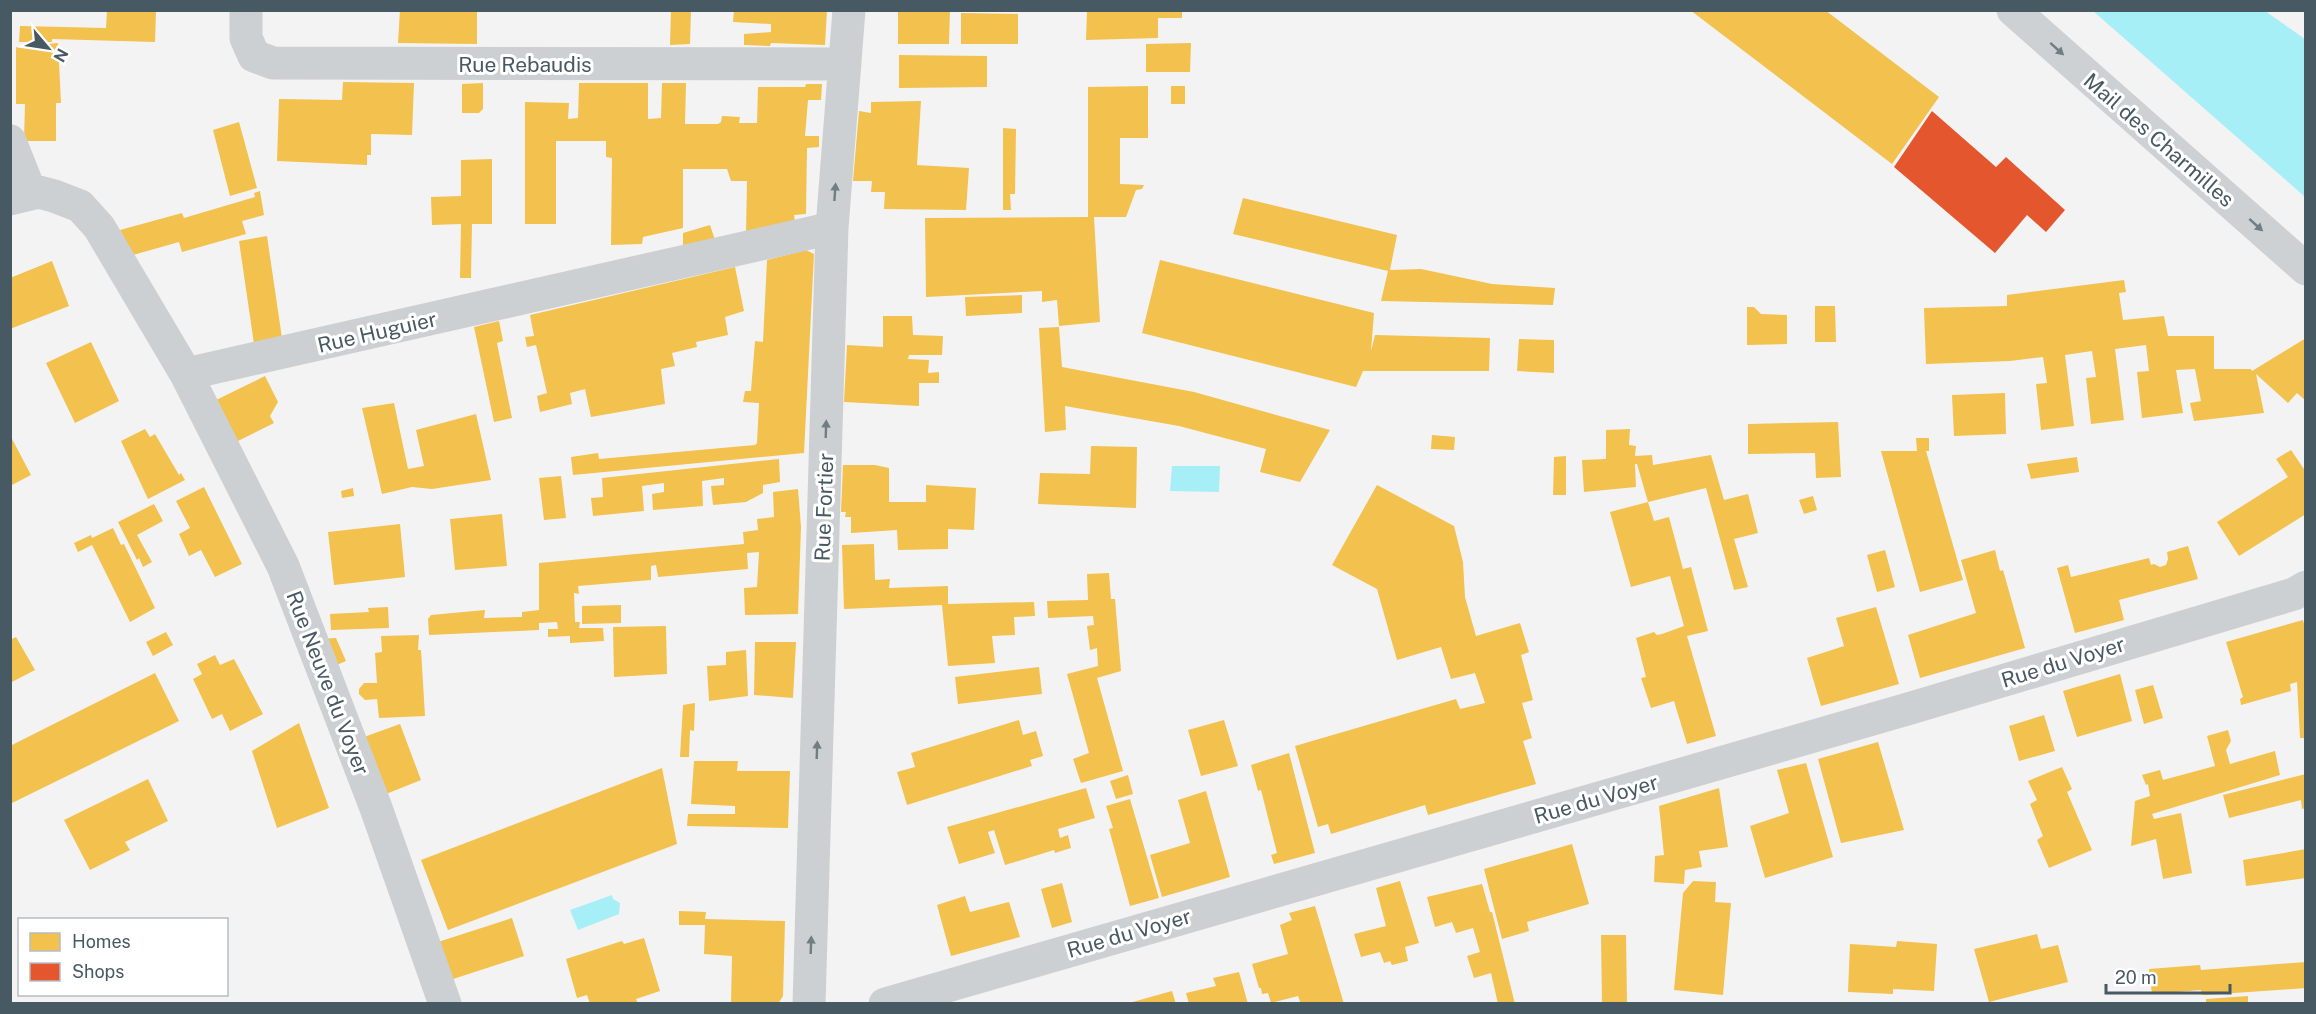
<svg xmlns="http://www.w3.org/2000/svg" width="2316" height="1014" viewBox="0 0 2316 1014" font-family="'Public Sans',sans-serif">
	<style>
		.water { fill: #a7eff6 }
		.homes { fill: #f2c14e }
		.shops { fill: #e4572e }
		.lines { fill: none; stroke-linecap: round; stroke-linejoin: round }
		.street { stroke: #cdd0d2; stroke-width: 33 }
		.secondary { stroke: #cdd1d4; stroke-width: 33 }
		.oneway { fill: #6f7d85 }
		.oneway2 { fill: #6f7d84 }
		.labels { text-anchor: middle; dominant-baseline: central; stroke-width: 6; stroke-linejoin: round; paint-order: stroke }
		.street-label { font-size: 21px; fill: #475963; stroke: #fff }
	</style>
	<rect width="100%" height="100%" fill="#f4f3f3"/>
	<!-- water -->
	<path class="water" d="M 2093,11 L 2265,11 L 2305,39 L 2305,197 Z
		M 1172,466 L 1220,466 L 1219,492 L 1170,491 Z
		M 612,895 L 613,899 L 620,903 L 619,914 L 578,930 L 570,910 Z"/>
	<!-- homes -->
	<path class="homes" d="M 107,10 L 156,10 L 155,42 L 52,39 L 52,42 L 19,42 L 20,26 L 106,28 Z
		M 400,10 L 477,10 L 477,44 L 398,43 Z
		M 671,10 L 691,10 L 690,44 L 670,45 Z
		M 734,10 L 827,10 L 825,45 L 771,43 L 770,46 L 744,45 L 744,34 L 771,32 L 771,24 L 733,22 Z
		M 898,10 L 950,10 L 949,44 L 898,44 Z
		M 1087,10 L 1182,10 L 1182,18 L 1158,18 L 1158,38 L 1086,40 Z
		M 1690,10 L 1825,10 L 1939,97 L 1892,164 Z
		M 961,13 L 1018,14 L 1018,44 L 961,44 Z
		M 58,43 L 61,103 L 56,103 L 56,141 L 24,141 L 25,104 L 16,104 L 16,47 Z
		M 1191,43 L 1190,72 L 1146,72 L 1146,44 Z
		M 899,55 L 987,56 L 987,87 L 899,88 Z
		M 343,82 L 414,83 L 412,135 L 371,134 L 371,155 L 367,155 L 367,165 L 277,161 L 279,99 L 342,100 Z
		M 483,83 L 483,109 L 479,113 L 462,113 L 462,84 Z
		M 579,83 L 648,83 L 648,119 L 661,118 L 662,83 L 686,83 L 685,124 L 718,124 L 721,122 L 722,116 L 740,117 L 739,123 L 757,123 L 758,87 L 805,87 L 806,84 L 822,84 L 821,100 L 808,100 L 805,136 L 819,136 L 819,147 L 807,148 L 806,214 L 794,215 L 795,222 L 746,234 L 747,181 L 731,181 L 727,169 L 683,169 L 683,228 L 643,237 L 642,244 L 611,245 L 612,158 L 606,157 L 606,141 L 556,141 L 556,224 L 525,224 L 525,102 L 569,103 L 568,119 L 578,118 Z
		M 1148,86 L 1148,138 L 1120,138 L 1120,184 L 1144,185 L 1142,189 L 1136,190 L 1126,217 L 1094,217 L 1100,322 L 1059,326 L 1057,300 L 1042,302 L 1042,291 L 926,297 L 925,218 L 1088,217 L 1088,87 Z
		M 1171,86 L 1185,86 L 1185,104 L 1171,104 Z
		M 921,101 L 917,165 L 969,168 L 966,210 L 884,209 L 885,192 L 871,192 L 872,181 L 853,181 L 859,111 L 871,113 L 871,102 Z
		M 239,122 L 257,188 L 230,196 L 213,130 Z
		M 1003,128 L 1016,129 L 1015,194 L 1010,194 L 1011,210 L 1003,210 Z
		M 492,159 L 492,224 L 472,224 L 471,278 L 460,278 L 461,224 L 432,225 L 431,197 L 461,196 L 461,160 Z
		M 260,191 L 264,215 L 242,221 L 246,234 L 182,252 L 179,242 L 133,255 L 120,230 L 182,213 L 184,218 L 255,197 L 254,193 Z
		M 1243,198 L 1397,235 L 1390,270 L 1421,269 L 1492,284 L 1555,288 L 1553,305 L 1381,301 L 1388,271 L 1233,234 Z
		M 710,225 L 715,240 L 683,247 L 683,233 Z
		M 267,236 L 282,338 L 254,344 L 239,241 Z
		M 806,250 L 814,254 L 804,453 L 573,475 L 571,457 L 598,453 L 599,459 L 755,445 L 757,443 L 759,403 L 743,402 L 745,391 L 751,391 L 755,341 L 763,342 L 767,260 Z
		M 1160,260 L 1374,313 L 1371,351 L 1375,335 L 1490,338 L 1489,371 L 1363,371 L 1356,387 L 1142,333 Z
		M 52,261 L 69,306 L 10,329 L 10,278 Z
		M 735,267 L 744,311 L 725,317 L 728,335 L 696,342 L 697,347 L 672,353 L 675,366 L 661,369 L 665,404 L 591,417 L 585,389 L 570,393 L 572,404 L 540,412 L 537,396 L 547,393 L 536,345 L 527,347 L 525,337 L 534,336 L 530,315 Z
		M 2124,280 L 2126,292 L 2119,293 L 2123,320 L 2164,316 L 2168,336 L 2214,336 L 2214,369 L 2251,369 L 2252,371 L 2306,338 L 2306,401 L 2297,393 L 2288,403 L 2256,374 L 2264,413 L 2194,421 L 2190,403 L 2201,401 L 2195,369 L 2176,370 L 2183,413 L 2142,418 L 2137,372 L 2149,371 L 2146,345 L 2115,349 L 2124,420 L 2091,424 L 2086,378 L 2096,377 L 2092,351 L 2065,355 L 2074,426 L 2041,430 L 2036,384 L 2047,383 L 2043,357 L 2010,361 L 1926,364 L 1924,308 L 2007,306 L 2007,295 Z
		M 1022,295 L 1022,313 L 966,316 L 965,297 Z
		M 1815,306 L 1835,306 L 1836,342 L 1815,342 Z
		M 1747,307 L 1754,307 L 1761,314 L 1787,315 L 1787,344 L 1747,345 Z
		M 883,316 L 912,316 L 913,335 L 943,336 L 942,355 L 909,355 L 908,359 L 929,360 L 928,373 L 939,372 L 939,383 L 919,383 L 919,406 L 844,402 L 847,345 L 883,347 Z
		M 499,321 L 503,341 L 497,343 L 512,418 L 494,422 L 474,327 Z
		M 1059,327 L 1062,367 L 1194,392 L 1330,430 L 1300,482 L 1260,472 L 1266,449 L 1179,426 L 1065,406 L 1066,430 L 1045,432 L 1039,328 Z
		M 1519,339 L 1554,340 L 1554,373 L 1517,371 Z
		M 91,342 L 119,401 L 75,423 L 46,363 Z
		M 265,376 L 278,402 L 270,416 L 274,423 L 234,443 L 212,402 Z
		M 2005,393 L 2006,434 L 1954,436 L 1952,395 Z
		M 394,403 L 408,469 L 424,466 L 416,430 L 476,414 L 491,480 L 432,489 L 412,487 L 382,494 L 362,408 Z
		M 1838,422 L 1841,477 L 1816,478 L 1815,453 L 1748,454 L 1748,424 Z
		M 145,429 L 150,437 L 155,434 L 179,475 L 181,473 L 185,480 L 148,499 L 121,441 Z
		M 1630,429 L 1629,445 L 1636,446 L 1635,456 L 1652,455 L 1653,465 L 1711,455 L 1724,500 L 1748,494 L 1758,533 L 1734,539 L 1748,587 L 1734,590 L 1706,488 L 1648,502 L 1637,464 L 1635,464 L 1636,487 L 1584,492 L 1582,460 L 1606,459 L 1606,430 Z
		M 10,435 L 31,475 L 10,486 Z
		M 1432,435 L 1455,437 L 1454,450 L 1431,449 Z
		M 1916,438 L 1929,438 L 1929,451 L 1926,451 L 1963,580 L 1920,592 L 1881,451 L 1917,451 Z
		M 1091,446 L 1137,447 L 1136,508 L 1038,504 L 1040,473 L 1090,474 Z
		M 2291,450 L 2306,472 L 2306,514 L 2239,556 L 2217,522 L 2288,477 L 2276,459 Z
		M 1566,456 L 1566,495 L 1553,495 L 1554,457 Z
		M 2077,457 L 2079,472 L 2031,479 L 2027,464 Z
		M 779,459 L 780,482 L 763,485 L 763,493 L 746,502 L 713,505 L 711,486 L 724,485 L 724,478 L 702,481 L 703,506 L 653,510 L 652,494 L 664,492 L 664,483 L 642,486 L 644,511 L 593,516 L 591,498 L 603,497 L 602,478 Z
		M 843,465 L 875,465 L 889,468 L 889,502 L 926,502 L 926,485 L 976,488 L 974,530 L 948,529 L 948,549 L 898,550 L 897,530 L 851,533 L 851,517 L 845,517 L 846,512 L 841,512 Z
		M 561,476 L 566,518 L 544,520 L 539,478 Z
		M 1377,485 L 1454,526 L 1463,562 L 1465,597 L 1476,636 L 1520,623 L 1529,652 L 1521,655 L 1533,700 L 1522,703 L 1532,738 L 1523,741 L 1536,784 L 1428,815 L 1425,805 L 1331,834 L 1328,824 L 1318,827 L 1295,746 L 1456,699 L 1460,709 L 1485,703 L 1475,673 L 1451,679 L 1441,647 L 1397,660 L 1377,589 L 1332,565 Z
		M 204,487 L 242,564 L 215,577 L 201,550 L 189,556 L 179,534 L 190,528 L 176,501 Z
		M 353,488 L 354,496 L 342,498 L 341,491 Z
		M 798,489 L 801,527 L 798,614 L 745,615 L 744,588 L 757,587 L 759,552 L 747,553 L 748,569 L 658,577 L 656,565 L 651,566 L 651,580 L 578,586 L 579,594 L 574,593 L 575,622 L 580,622 L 579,628 L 603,628 L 604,641 L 570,643 L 570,636 L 548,637 L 548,629 L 558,629 L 557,622 L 539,623 L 539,630 L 429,635 L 428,619 L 431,615 L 485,610 L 484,618 L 522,617 L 522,612 L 539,610 L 539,563 L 744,544 L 743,532 L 758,530 L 757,519 L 774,517 L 773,492 Z
		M 1813,496 L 1817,510 L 1804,514 L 1799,500 Z
		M 1648,502 L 1654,521 L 1669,517 L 1683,569 L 1691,567 L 1708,631 L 1687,636 L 1716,736 L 1687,744 L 1674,701 L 1651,708 L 1641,678 L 1646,677 L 1636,638 L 1654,632 L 1657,635 L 1662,634 L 1684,626 L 1670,576 L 1631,587 L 1610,512 Z
		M 154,504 L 163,521 L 137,535 L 152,562 L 143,567 L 139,558 L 137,560 L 118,522 Z
		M 502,514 L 507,566 L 455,570 L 450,519 Z
		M 400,524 L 405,577 L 334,585 L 328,532 Z
		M 113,528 L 121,545 L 124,544 L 155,608 L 130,622 L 92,545 L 78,552 L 74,543 L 91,535 L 92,538 Z
		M 874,544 L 875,580 L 890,579 L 889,588 L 948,586 L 948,604 L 1034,602 L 1035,616 L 1014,617 L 1015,635 L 992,636 L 995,663 L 948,666 L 942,605 L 844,609 L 842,545 Z
		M 2188,546 L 2198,579 L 2119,600 L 2124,620 L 2075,633 L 2057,568 L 2068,565 L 2071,577 L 2149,558 L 2151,565 L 2154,564 L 2160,567 L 2166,565 L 2168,559 L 2167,552 Z
		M 1885,550 L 1895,587 L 1877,592 L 1867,555 Z
		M 1995,550 L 2000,571 L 2003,570 L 2025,648 L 1920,678 L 1908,635 L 1976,613 L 1961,560 Z
		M 1109,573 L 1111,599 L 1115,599 L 1121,671 L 1097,678 L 1123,771 L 1081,783 L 1073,759 L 1089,753 L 1067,674 L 1098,666 L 1097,648 L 1090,650 L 1087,626 L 1094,625 L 1093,616 L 1048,618 L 1047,601 L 1088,600 L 1087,574 Z
		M 621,605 L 621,623 L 582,624 L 582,606 Z
		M 388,607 L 389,628 L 331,630 L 330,614 L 369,612 L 368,608 Z
		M 1876,607 L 1899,684 L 1821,706 L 1807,658 L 1844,646 L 1836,618 Z
		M 2303,620 L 2306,632 L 2306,738 L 2300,738 L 2297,682 L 2290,684 L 2291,691 L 2241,705 L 2240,699 L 2243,697 L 2226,642 Z
		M 666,626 L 667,674 L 614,677 L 613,627 Z
		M 166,632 L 173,645 L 153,656 L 146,642 Z
		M 419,635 L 418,650 L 421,650 L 425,716 L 379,718 L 377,699 L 365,700 L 359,694 L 359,689 L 364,683 L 377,683 L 375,653 L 382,652 L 381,636 Z
		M 16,637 L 35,670 L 10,683 L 10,640 Z
		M 336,638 L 346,661 L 332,667 L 321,639 Z
		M 755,642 L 796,642 L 793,698 L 754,695 Z
		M 746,650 L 748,696 L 709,701 L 707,666 L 726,665 L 726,652 Z
		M 215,655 L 220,665 L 234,659 L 263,714 L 230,731 L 222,714 L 212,719 L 193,679 L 202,674 L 197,664 Z
		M 1039,667 L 1042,694 L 958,704 L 955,677 Z
		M 155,673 L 179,721 L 10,804 L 10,746 Z
		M 2120,674 L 2132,721 L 2077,737 L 2063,691 Z
		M 2153,685 L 2163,718 L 2144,724 L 2135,690 Z
		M 695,703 L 694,731 L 690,730 L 689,757 L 680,757 L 683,705 Z
		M 2044,715 L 2055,751 L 2019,761 L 2009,726 Z
		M 1019,720 L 1023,735 L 1036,731 L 1043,756 L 1030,760 L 1032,766 L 907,805 L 897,772 L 915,767 L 911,753 Z
		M 1224,720 L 1238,766 L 1201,776 L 1188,730 Z
		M 299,723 L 329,808 L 277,828 L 252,751 Z
		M 400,724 L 421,780 L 386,794 L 364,737 Z
		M 2228,730 L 2231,741 L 2226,750 L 2230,764 L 2275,751 L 2280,775 L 2152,814 L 2154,819 L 2181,813 L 2192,873 L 2163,879 L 2156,839 L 2131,846 L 2135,801 L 2150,796 L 2148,784 L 2146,785 L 2142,775 L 2160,770 L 2163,780 L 2215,766 L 2207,736 Z
		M 1878,742 L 1904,830 L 1841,843 L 1818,759 Z
		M 1289,753 L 1315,853 L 1274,864 L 1271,855 L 1277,853 L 1261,790 L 1258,791 L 1251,765 Z
		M 694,761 L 738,761 L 737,771 L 790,771 L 788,828 L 687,826 L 688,814 L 735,814 L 735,806 L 691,804 Z
		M 1806,763 L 1833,857 L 1765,878 L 1750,826 L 1789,813 L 1777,770 Z
		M 2062,767 L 2072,789 L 2067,792 L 2092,850 L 2049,868 L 2037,840 L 2043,836 L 2030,804 L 2037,800 L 2028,781 Z
		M 662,768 L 677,844 L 448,930 L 421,860 Z
		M 2306,774 L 2306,808 L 2302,809 L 2301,800 L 2229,818 L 2223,795 Z
		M 1128,775 L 1133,794 L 1116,799 L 1110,781 Z
		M 148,779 L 168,821 L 125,842 L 130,850 L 90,870 L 64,820 Z
		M 1086,788 L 1095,818 L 1058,829 L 1060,838 L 1068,835 L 1071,848 L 1055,853 L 1054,850 L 1005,865 L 994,830 L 988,832 L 995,853 L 959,864 L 947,827 Z
		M 1719,788 L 1728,847 L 1699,851 L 1702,867 L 1685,870 L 1684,884 L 1654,882 L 1655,856 L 1664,855 L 1659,806 Z
		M 1206,791 L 1230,877 L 1162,897 L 1150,855 L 1190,843 L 1178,800 Z
		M 1130,799 L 1159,898 L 1130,906 L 1109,829 L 1113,828 L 1106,806 Z
		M 1572,844 L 1589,904 L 1527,922 L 1529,931 L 1502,939 L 1484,869 Z
		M 2306,849 L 2306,878 L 2246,886 L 2243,860 Z
		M 1400,881 L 1419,943 L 1405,947 L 1408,961 L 1392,965 L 1390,961 L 1384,963 L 1380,952 L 1361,957 L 1354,934 L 1386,926 L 1376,888 Z
		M 1693,881 L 1716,882 L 1715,902 L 1731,903 L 1723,995 L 1674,990 L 1683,893 Z
		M 1062,883 L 1072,922 L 1052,928 L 1041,889 Z
		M 1482,884 L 1490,912 L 1492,912 L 1515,1004 L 1498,1004 L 1491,973 L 1474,978 L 1467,956 L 1480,952 L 1473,928 L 1456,933 L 1452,922 L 1435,927 L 1427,897 Z
		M 965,896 L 970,912 L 1009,902 L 1020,937 L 951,956 L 937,905 Z
		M 1315,906 L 1344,1004 L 1301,1004 L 1298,996 L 1271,1003 L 1268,993 L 1262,994 L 1261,988 L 1259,988 L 1252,964 L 1288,954 L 1280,925 L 1292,920 L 1289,913 Z
		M 679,911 L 706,912 L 705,919 L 785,921 L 783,996 L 778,1004 L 731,1004 L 732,956 L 704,954 L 705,925 L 679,925 Z
		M 512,918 L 524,956 L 447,981 L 435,943 Z
		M 2037,934 L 2041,949 L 2058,945 L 2068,982 L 1989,1002 L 1974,949 Z
		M 1601,935 L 1626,935 L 1627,1004 L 1602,1004 Z
		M 644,938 L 660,991 L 636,999 L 638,1004 L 590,1004 L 587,995 L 577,998 L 566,959 L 622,941 L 624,944 Z
		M 1897,941 L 1937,944 L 1934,991 L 1893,989 L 1893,994 L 1848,992 L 1850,944 L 1896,947 Z
		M 2306,962 L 2306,988 L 2206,995 L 2202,995 L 2201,990 L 2152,994 L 2149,969 L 2200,965 L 2201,970 Z
		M 1239,972 L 1248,1004 L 1189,1004 L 1186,993 L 1216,986 L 1213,978 Z
		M 1172,991 L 1176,1004 L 1129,1004 L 1129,1003 Z
		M 2248,996 L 2248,1004 L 2206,1004 L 2206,999 Z"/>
	<!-- shops -->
	<path class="shops" d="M 1932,111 L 1996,167 L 2006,157 L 2065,210 L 2046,232 L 2027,215 L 1995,253 L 1894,167 Z"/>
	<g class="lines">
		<!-- street -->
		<path class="street" d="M 246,10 L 246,38 L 254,56 L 273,63 L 845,64
			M 10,141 L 31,194
			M 10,199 L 39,192 L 54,196 L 80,206 L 99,227 L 186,374 L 832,228
			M 186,374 L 283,566 L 376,808 L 445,1004
			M 809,1004 L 832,228 L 849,10
			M 885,1004 L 1911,708 L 2294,594 L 2306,587"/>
		<!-- secondary -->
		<path class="secondary" d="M 2013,10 L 2306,269"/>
	</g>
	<!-- one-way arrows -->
	<defs><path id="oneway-solid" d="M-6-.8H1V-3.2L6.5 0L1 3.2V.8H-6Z" transform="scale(1.5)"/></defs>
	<g class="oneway">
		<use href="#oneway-solid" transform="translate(2057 49) rotate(42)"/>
		<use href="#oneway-solid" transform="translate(2256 225) rotate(42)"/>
	</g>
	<g class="oneway2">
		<use href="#oneway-solid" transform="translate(835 192) rotate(-86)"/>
		<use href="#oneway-solid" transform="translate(826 429) rotate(-88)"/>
		<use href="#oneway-solid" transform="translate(817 750) rotate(-88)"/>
		<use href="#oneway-solid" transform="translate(811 945) rotate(-88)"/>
	</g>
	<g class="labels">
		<!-- street labels -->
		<g class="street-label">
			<text x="525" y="64">Rue Rebaudis</text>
			<text transform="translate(2159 140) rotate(41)">Mail des Charmilles</text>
			<text transform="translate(377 332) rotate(-13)">Rue Huguier</text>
			<text transform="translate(824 507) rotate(-88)">Rue Fortier</text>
			<text transform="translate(2063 662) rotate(-17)">Rue du Voyer</text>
			<text transform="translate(328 683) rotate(69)">Rue Neuve du Voyer</text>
			<text transform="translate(1596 799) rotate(-16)">Rue du Voyer</text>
			<text transform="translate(1129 933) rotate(-16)">Rue du Voyer</text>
		</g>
	</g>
	<!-- border -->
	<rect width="2316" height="1014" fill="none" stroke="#475963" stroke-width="24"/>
	<!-- legend -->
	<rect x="18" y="918" width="210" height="78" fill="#ffffff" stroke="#b5bdc1" stroke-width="1.5"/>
	<rect x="30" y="933" width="30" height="18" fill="#f2c14e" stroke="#b5bdc1" stroke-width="1.5"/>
	<text x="72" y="948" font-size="18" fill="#475963">Homes</text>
	<rect x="30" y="963" width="30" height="18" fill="#e4572e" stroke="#b5bdc1" stroke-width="1.5"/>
	<text x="72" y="978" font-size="18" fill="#475963">Shops</text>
	<!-- north arrow -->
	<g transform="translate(48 48) rotate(119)" stroke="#ffffff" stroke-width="4.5" paint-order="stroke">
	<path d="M0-4.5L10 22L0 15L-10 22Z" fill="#475963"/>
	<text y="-9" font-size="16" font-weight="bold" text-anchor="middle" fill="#475963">N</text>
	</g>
	<!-- scale -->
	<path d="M2106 984v9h124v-9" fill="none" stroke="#475963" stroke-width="3"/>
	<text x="2115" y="984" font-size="18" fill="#475963" stroke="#ffffff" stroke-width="4.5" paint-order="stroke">20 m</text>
</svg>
